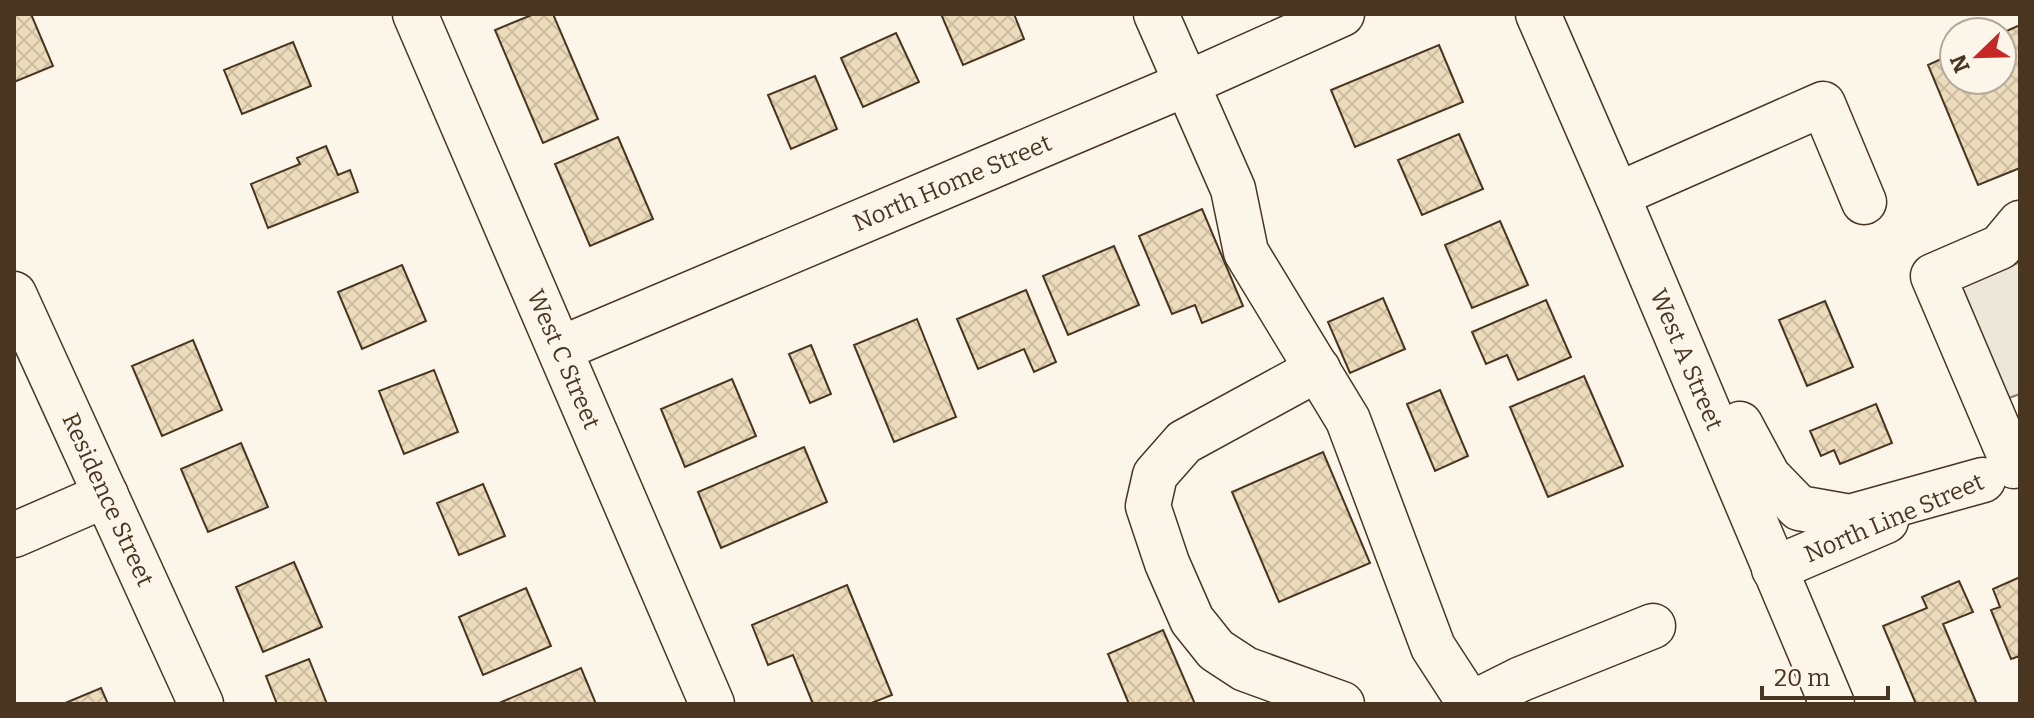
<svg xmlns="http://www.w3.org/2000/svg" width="2034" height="718" viewBox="0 0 2034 718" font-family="Bitter,serif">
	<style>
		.parking { fill: #ede7d9; stroke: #887966; stroke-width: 2 }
		.building { fill: url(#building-cross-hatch); stroke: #4a3520; stroke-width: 2 }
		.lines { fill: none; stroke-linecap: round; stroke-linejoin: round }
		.minor-casing { stroke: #4a3520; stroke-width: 47 }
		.minor { stroke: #fbf6e9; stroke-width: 44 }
		.labels { text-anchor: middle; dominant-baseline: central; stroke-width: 6; stroke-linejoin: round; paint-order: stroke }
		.street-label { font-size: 24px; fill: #4a3520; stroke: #fbf6e9 }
	</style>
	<defs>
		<pattern id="building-cross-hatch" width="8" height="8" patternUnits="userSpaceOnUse" patternTransform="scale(2)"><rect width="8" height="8" fill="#ecdcbc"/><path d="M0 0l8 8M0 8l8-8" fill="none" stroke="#ccbda1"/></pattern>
	</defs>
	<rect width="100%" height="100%" fill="#fbf6e9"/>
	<!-- parking -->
	<path class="parking" d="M 2020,262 L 2020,394 L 2009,398 L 1962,287 Z"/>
	<!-- building -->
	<path class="building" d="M 14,14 L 31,14 L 53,66 L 14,82 Z
		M 534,14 L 553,14 L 598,119 L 543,143 L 495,30 Z
		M 941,14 L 1014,14 L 1024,39 L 963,65 Z
		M 2020,25 L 2020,168 L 1978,185 L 1928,65 L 1954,53 L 1954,80 L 2002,80 L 2002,33 Z
		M 896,33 L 919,82 L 863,107 L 841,58 Z
		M 293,42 L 311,86 L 242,114 L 224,70 Z
		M 1439,45 L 1463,102 L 1355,147 L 1331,90 Z
		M 815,76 L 837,129 L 791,149 L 768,95 Z
		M 1459,134 L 1483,189 L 1422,215 L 1398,160 Z
		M 618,137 L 653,219 L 590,246 L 555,164 Z
		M 326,146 L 338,175 L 350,170 L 358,192 L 268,228 L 251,184 L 300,164 L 297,158 Z
		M 1202,209 L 1243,306 L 1202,323 L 1195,305 L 1172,314 L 1139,236 Z
		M 1500,221 L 1528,285 L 1472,308 L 1445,245 Z
		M 1114,246 L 1139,305 L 1068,335 L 1043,276 Z
		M 402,265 L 426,321 L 362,349 L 338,292 Z
		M 1026,290 L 1056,362 L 1034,372 L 1024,349 L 978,369 L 957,319 Z
		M 1383,298 L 1405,349 L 1350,373 L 1328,322 Z
		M 1546,300 L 1571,357 L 1518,380 L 1507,355 L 1486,364 L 1472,332 Z
		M 1825,301 L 1853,367 L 1807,386 L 1779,320 Z
		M 917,319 L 956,417 L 894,442 L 854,345 Z
		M 193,340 L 222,410 L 162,436 L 132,366 Z
		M 811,345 L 831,394 L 810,403 L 789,354 Z
		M 434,370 L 458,432 L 404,454 L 379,391 Z
		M 1584,376 L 1623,466 L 1548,497 L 1510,407 Z
		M 732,379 L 756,436 L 685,467 L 661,409 Z
		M 1440,390 L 1468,456 L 1435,471 L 1407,404 Z
		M 1876,404 L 1892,443 L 1840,464 L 1834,450 L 1821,456 L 1810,431 Z
		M 241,443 L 268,507 L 208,532 L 181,469 Z
		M 804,447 L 827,502 L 721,548 L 698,492 Z
		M 1323,452 L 1370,563 L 1279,602 L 1232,492 Z
		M 483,484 L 505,536 L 459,555 L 437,503 Z
		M 294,562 L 322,627 L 263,652 L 236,587 Z
		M 2020,577 L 2020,656 L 2011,659 L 1991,610 L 2000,607 L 1993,589 Z
		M 1959,581 L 1973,612 L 1943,624 L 1976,702 L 1970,704 L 1916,704 L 1883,626 L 1927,608 L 1922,597 Z
		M 847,585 L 892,695 L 869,704 L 813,704 L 793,655 L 768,665 L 752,625 Z
		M 526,588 L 551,646 L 483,675 L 459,617 Z
		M 1163,630 L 1195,704 L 1129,704 L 1108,654 Z
		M 309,659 L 327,704 L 277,704 L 266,676 Z
		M 581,668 L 596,704 L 497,704 Z
		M 101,688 L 108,704 L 63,704 Z"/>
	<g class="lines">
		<defs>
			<g id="minor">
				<path id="s1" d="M 415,14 L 712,704"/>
				<path d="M 1156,14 L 1233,189 L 1246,252 L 1348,420 L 1433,647 L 1470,704"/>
				<path id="s2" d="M 1538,14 L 1617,195 L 1832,704"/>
				<path d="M 1617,195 L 1823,104 L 1864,202"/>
				<path id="s3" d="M 14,294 L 201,704"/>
				<path id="s4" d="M 560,349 L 1186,84 L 1342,14"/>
				<path d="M 1318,369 L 1184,442 L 1155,475 L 1148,506 L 1167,563 L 1192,620 L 1216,650 L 1245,669 L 1342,704"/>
				<path d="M 1740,424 L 1768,476 L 1799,508 L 1850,517 L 1983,480"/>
				<path d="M 2014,466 L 1933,276 L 2000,247 L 2020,223"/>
				<path d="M 14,535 L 106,495"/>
				<path d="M 1774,569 L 1886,521"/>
				<path d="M 1471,704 L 1521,679 L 1653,626"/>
			</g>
		</defs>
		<!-- minor casing -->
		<use href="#minor" class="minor-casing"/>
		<!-- minor -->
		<use href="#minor" class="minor"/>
	</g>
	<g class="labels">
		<!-- street labels -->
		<g class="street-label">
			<text stroke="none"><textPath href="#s4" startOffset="426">North Home Street</textPath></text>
			<text stroke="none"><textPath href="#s1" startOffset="376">West C Street</textPath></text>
			<text stroke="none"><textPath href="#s2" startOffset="376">West A Street</textPath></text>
			<text stroke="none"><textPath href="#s3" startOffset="226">Residence Street</textPath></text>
			<text transform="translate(1894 518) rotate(-23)">North Line Street</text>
		</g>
	</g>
	<!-- border -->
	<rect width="2034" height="718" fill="none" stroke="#4a3520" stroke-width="32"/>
	<!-- north arrow -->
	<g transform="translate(1978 56) rotate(247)"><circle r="38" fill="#fbf6e9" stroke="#b4a999" stroke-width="2"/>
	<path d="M0-6L14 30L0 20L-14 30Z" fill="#c62828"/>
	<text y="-12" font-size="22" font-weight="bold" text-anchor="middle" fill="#4a3520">N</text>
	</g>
	<!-- scale -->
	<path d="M1762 686v12h126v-12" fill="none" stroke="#4a3520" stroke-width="4"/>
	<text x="1774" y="686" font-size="24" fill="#4a3520" stroke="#fbf6e9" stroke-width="6" paint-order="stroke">20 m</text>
</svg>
